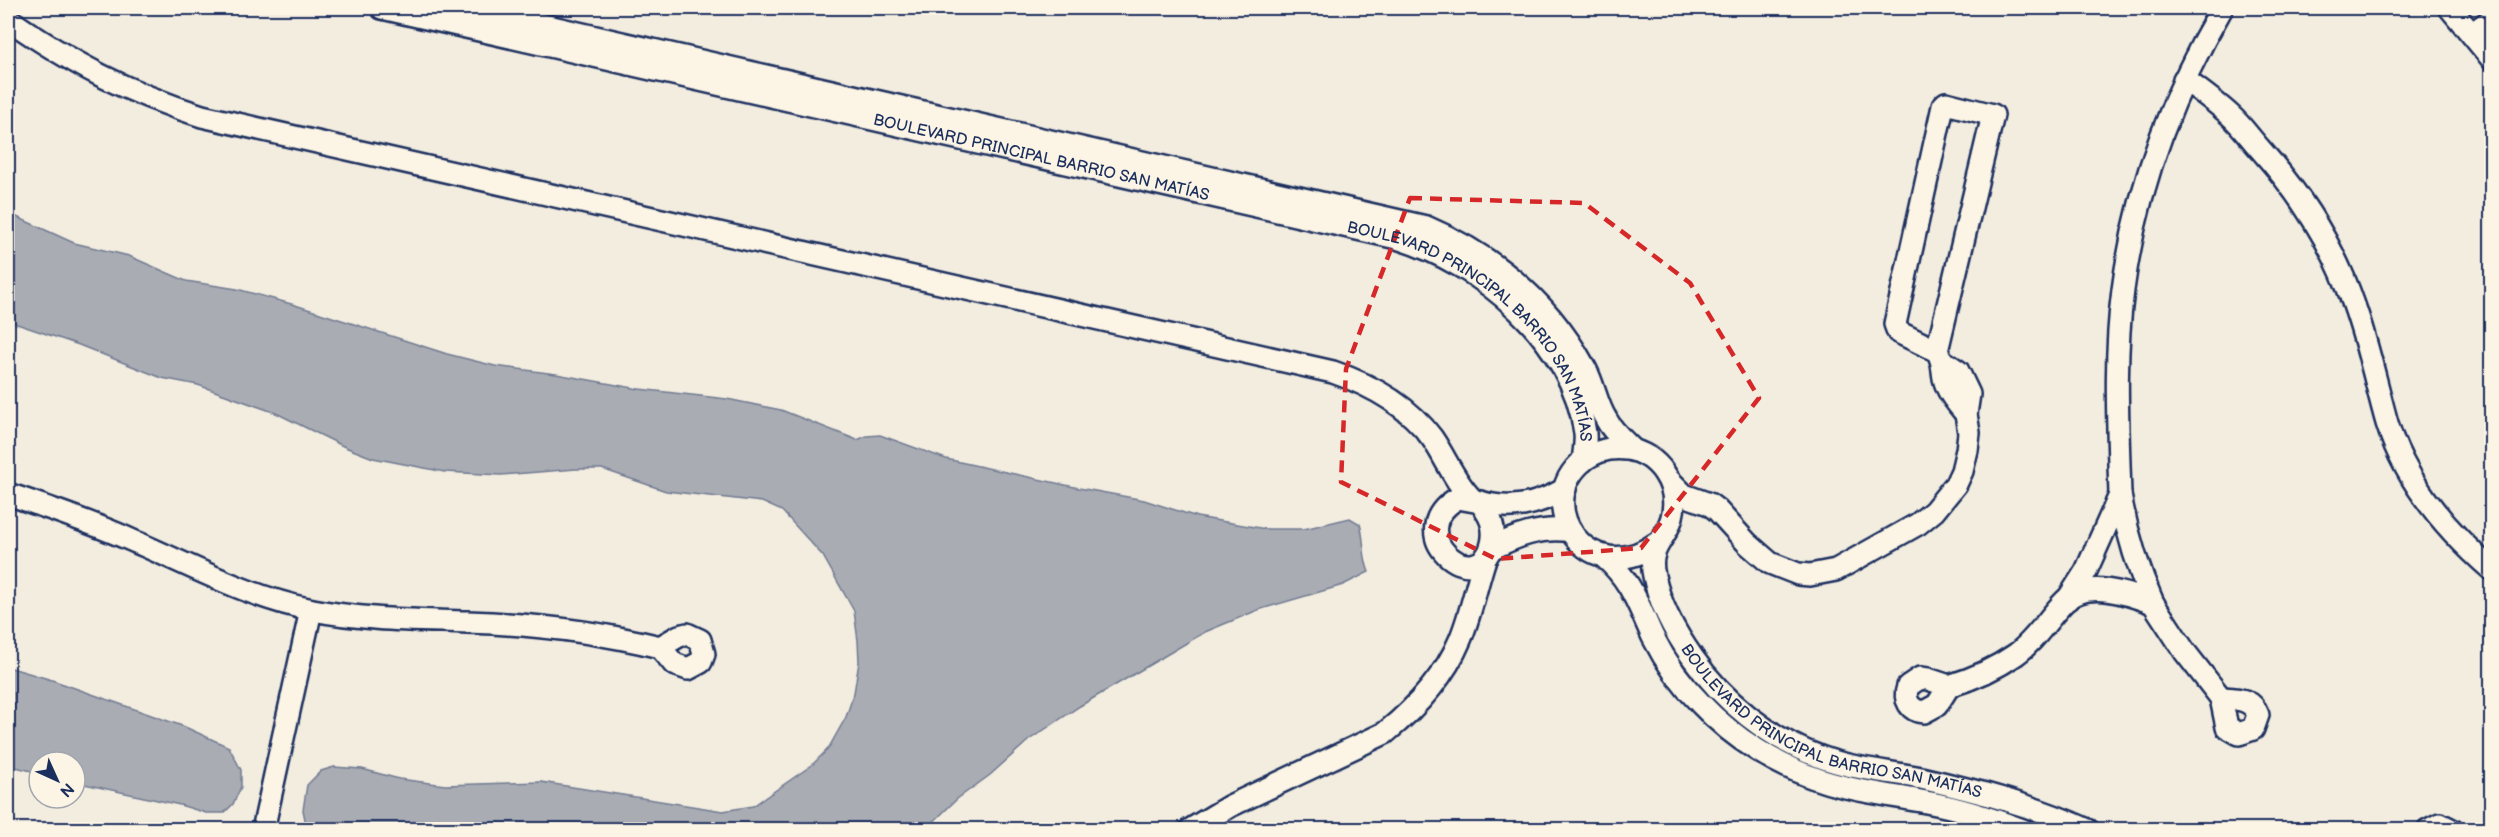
<svg xmlns="http://www.w3.org/2000/svg" width="2499" height="837" viewBox="0 0 2499 837" font-family="'Balsamiq Sans',sans-serif">
	<style>
		.water { fill: #a9acb3; stroke: #707a91; stroke-width: 1.5 }
		.lines { fill: none; stroke-linecap: round; stroke-linejoin: round }
		.street-casing { stroke: #1b2f5e; stroke-width: 26 }
		.street { stroke: #fcf5e5; stroke-width: 21 }
		.marked { fill: none; stroke: #d62828; stroke-width: 4.5; stroke-dasharray: 12 8; stroke-linejoin: round }
		.labels { text-anchor: middle; dominant-baseline: central; stroke-width: 4.5; stroke-linejoin: round; paint-order: stroke }
		.street-label { font-size: 16px; fill: #1b2f5e; stroke: #fcf5e5 }
	</style>
	<rect width="100%" height="100%" fill="#f3ede0"/>
	<filter id="ink" filterUnits="userSpaceOnUse"><feTurbulence type="fractalNoise" baseFrequency=".0167" numOctaves="2"/><feDisplacementMap in="SourceGraphic" scale="12" xChannelSelector="R" yChannelSelector="G"/><feConvolveMatrix kernelMatrix="1 2 1 2 8 2 1 2 1" color-interpolation-filters="sRGB"/></filter>
	<g filter="url(#ink)">
		<!-- water -->
		<path class="water" d="M 8,213 L 74,243 L 129,256 L 186,281 L 237,289 L 295,305 L 447,354 L 495,366 L 556,374 L 639,389 L 727,399 L 781,410 L 857,440 L 867,436 L 880,435 L 946,459 L 1079,488 L 1144,500 L 1197,517 L 1266,529 L 1304,529 L 1350,518 L 1360,524 C 1365,541 1362,556 1369,572 L 1343,585 L 1258,610 L 1205,632 L 1080,706 L 1029,740 L 990,775 L 957,799 L 926,829 L 307,829 L 303,810 L 307,785 L 321,771 L 334,767 L 362,769 L 399,779 L 445,785 L 541,782 L 723,811 L 753,806 L 812,765 L 828,749 L 846,717 L 854,693 L 859,662 L 858,641 L 854,611 L 823,556 L 782,511 L 762,502 L 666,491 L 602,469 L 576,469 L 501,475 L 445,472 L 373,458 L 345,447 L 276,413 L 198,385 L 162,378 L 79,345 L 8,321 Z
			M 8,667 L 52,680 L 185,727 L 229,747 L 241,770 L 241,787 L 233,804 L 224,813 L 206,813 L 180,805 L 75,782 L 75,762 L 39,762 L 39,773 L 8,765 Z"/>
		<g class="lines">
			<defs>
				<g id="street">
					<path id="s1" d="M 382,8 L 1397,238 C 1482,264 1573,340 1585,433 C 1586,442 1584,452 1583,461"/>
					<path d="M 469,8 L 1426,227 C 1494,256 1549,303 1585,368 C 1594,384 1596,403 1606,419 C 1612,431 1623,440 1633,450"/>
					<path d="M 2450,8 L 2492,59"/>
					<path d="M 8,19 C 73,64 126,92 202,116 L 1333,372 C 1371,385 1407,404 1432,438 C 1446,458 1454,481 1472,499"/>
					<path d="M 2473,33 L 2492,19"/>
					<path d="M 2184,79 C 2200,91 2216,102 2231,116 C 2242,126 2251,139 2261,150 C 2302,196 2334,246 2354,305 C 2368,344 2376,384 2387,423 C 2405,482 2447,531 2492,570"/>
					<path d="M 1937,351 L 1898,332 L 1895,324 L 1943,106 L 1946,103 L 1993,115 L 1937,351 C 1943,360 1942,367 1944,378 C 1947,392 1957,403 1966,414"/>
					<path d="M 1669,480 L 1684,495 L 1709,504 L 1717,510 L 1747,543 L 1770,563 L 1798,574 L 1810,575 L 1836,570 L 1918,524 L 1934,511 L 1956,484 L 1962,471 L 1967,450 L 1969,433 L 1966,414 L 1969,394 L 1958,371 L 1943,361"/>
					<path d="M 8,494 C 49,508 91,522 131,540 C 190,565 250,598 313,610 C 364,620 415,620 467,622 C 531,624 598,632 660,647"/>
					<path d="M 2120,495 C 2118,428 2114,356 2123,290 C 2136,190 2172,94 2222,8"/>
					<path d="M 1458,498 L 1480,502 C 1490,515 1496,527 1492,544 C 1478,599 1397,533 1458,498 Z"/>
					<path d="M 1480,502 C 1511,511 1537,505 1565,489"/>
					<path id="s2" d="M 1657,543 C 1590,592 1529,505 1584,460 C 1597,450 1612,447 1627,449 C 1659,454 1680,486 1672,517 C 1666,541 1647,546 1654,576 C 1660,606 1676,634 1693,658 C 1723,701 1769,738 1818,756 C 1851,769 1887,771 1921,778 C 1978,791 2035,806 2088,830"/>
					<path d="M 1491,549 C 1516,536 1542,526 1571,531"/>
					<path d="M 1604,557 C 1632,581 1638,605 1653,637 C 1665,661 1682,685 1701,704 C 1734,739 1777,766 1823,781 C 1857,792 1892,795 1926,802 C 1959,808 1991,818 2023,830"/>
					<path d="M 2068,599 L 2086,571 L 2120,495 C 2127,533 2137,567 2153,603"/>
					<path d="M 687,634 L 700,640 L 704,654 L 701,662 L 688,669 L 674,664 L 660,647 L 679,636 Z"/>
					<path d="M 1920,678 L 1928,679 L 1949,686 L 1937,705 L 1924,712 C 1910,711 1903,700 1908,686 Z"/>
					<path d="M 1949,686 C 1972,679 1995,669 2015,655 C 2035,641 2048,618 2065,601 C 2087,579 2129,594 2153,603 L 2185,652 L 2221,698"/>
					<path d="M 2221,698 C 2237,699 2252,698 2258,715 L 2253,729 L 2239,734 L 2227,727 Z"/>
					<path d="M 263,830 L 311,610"/>
					<path d="M 1190,830 L 1230,806 L 1385,733 C 1417,707 1444,678 1460,640 C 1471,614 1476,586 1485,559"/>
					<path d="M 2428,830 L 2440,824 L 2452,830"/>
				</g>
			</defs>
			<!-- street casing -->
			<use href="#street" class="street-casing"/>
			<!-- street -->
			<use href="#street" class="street"/>
		</g>
	</g>
	<!-- marked area -->
	<path class="marked" d="M 1410,198 L 1584,203 L 1690,283 L 1759,398 L 1641,548 L 1496,559 L 1341,482 L 1346,369 Z"/>
	<g class="labels">
		<!-- street labels -->
		<g class="street-label">
			<text stroke="none"><textPath href="#s1" startOffset="676">BOULEVARD PRINCIPAL BARRIO SAN MATÍAS</textPath></text>
			<text stroke="none"><textPath href="#s1" startOffset="1162">BOULEVARD PRINCIPAL BARRIO SAN MATÍAS</textPath></text>
			<text stroke="none"><textPath href="#s2" startOffset="627">BOULEVARD PRINCIPAL BARRIO SAN MATÍAS</textPath></text>
		</g>
	</g>
	<!-- margin -->
	<rect width="2499" height="837" fill="none" stroke="#fcf5e5" stroke-width="30"/>
	<rect x="15" y="15" width="2469" height="807" fill="none" stroke="#1b2f5e" stroke-width="2" filter="url(#ink)"/>
	<!-- north arrow -->
	<g transform="translate(57 780) rotate(135)"><circle r="28" fill="#fcf5e5" stroke="#a2a6af" stroke-width="1.5"/>
	<path d="M0-4.5L10 22L0 15L-10 22Z" fill="#1b2f5e"/>
	<text y="-9" font-size="16" font-weight="bold" text-anchor="middle" fill="#1b2f5e">N</text>
	</g>
</svg>
